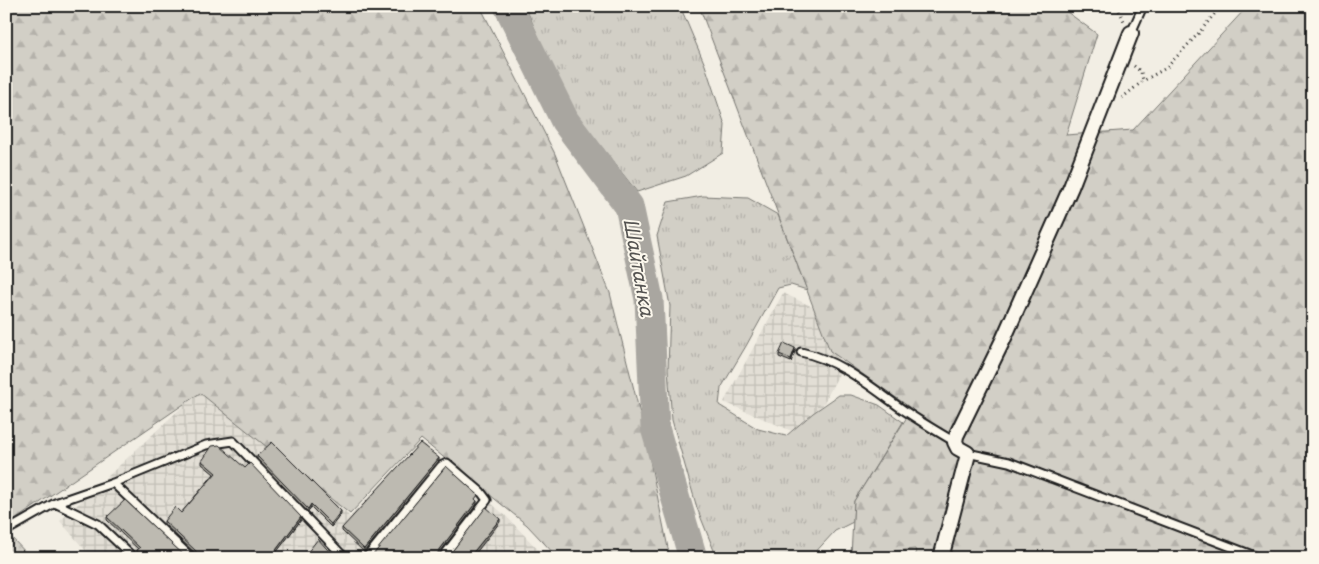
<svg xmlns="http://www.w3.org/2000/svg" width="1319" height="564" viewBox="0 0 1319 564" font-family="'Playpen Sans',sans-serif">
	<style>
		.industrial { fill: url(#industrial-grid) }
		.grass { fill: url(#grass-tufts); stroke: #777671 }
		.forest { fill: url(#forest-firs); stroke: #777671 }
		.garden { fill: url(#garden-dots); stroke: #777671 }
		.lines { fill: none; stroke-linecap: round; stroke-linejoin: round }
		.river { stroke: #a9a6a0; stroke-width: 29 }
		.service-casing { stroke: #1c1c1c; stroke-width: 11 }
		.minor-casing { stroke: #1c1c1c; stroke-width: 18 }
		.path { stroke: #1c1c1c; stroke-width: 3; stroke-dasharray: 1 4; stroke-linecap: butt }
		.service { stroke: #fbf7ec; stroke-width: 7 }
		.minor { stroke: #fbf7ec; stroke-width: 14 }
		.wall { fill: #a3a098; stroke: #1c1c1c }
		.shaded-wall { fill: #84827c; stroke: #1c1c1c }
		.building { fill: #bdbab1; stroke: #1c1c1c }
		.labels { text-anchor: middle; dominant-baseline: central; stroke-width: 4; stroke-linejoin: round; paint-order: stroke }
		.water-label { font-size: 19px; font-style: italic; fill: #545351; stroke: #fbf7ec }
	</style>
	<defs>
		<pattern id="industrial-grid" width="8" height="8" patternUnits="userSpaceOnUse" patternTransform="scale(1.25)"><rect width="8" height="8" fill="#e2ded5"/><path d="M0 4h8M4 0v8" fill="none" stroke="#c1beb6"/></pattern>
		<pattern id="grass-tufts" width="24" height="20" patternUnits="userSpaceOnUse" patternTransform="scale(1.25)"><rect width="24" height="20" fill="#d2cfc6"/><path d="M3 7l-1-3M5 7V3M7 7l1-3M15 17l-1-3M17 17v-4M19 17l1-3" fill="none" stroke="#b4b1aa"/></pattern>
		<pattern id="forest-firs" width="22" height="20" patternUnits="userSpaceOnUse" patternTransform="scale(1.25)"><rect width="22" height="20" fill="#d2cfc6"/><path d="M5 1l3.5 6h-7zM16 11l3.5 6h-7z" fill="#b4b1aa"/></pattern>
		<pattern id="garden-dots" width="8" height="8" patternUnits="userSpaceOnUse" patternTransform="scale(1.25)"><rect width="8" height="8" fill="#d2cfc6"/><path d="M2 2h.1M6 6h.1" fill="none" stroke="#b4b1aa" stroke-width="1.8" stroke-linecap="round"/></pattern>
	</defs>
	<rect width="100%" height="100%" fill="#f2eee4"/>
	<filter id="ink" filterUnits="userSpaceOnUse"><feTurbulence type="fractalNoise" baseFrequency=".02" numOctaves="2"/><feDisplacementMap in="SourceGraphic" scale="10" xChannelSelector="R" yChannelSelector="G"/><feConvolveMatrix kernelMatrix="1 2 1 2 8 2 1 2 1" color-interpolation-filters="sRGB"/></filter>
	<g filter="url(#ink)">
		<!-- industrial -->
		<path class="industrial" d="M 783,293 L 862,330 L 806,437 L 724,402 Z
			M 213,378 L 350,517 L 421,442 L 507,517 L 546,558 L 92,558 L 60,521 Z"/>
		<!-- grass -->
		<path class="grass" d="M 525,6 L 680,6 L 705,65 L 725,125 L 723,153 L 686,176 L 637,192 L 568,104 Z
			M 703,196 L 748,198 L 778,215 L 807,290 L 791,285 L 778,288 L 746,346 L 721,388 L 719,405 L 758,429 L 786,436 L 813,413 L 839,395 L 851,395 L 879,405 L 903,422 L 854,501 L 853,522 L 835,531 L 810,558 L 717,558 L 697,508 L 672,420 L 668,370 L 670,306 L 657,236 L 668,202 Z"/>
		<!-- forest -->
		<path class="forest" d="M 6,6 L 480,6 L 555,154 L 610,293 L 643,426 L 670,558 L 558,558 L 527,525 L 421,439 L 350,514 L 200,393 L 6,526 Z
			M 699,6 L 1059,6 L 1097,34 L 1066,135 L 1133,130 L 1246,8 L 1313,6 L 1313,558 L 917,558 L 915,549 L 851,556 L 854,501 L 912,409 L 830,351 Z"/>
		<!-- garden -->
		<path class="garden" d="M 10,536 L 31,558 L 6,558 L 6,540 Z"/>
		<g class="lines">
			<!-- river -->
			<path class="river" d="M 508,6 L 565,121 L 629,206 L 649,299 L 655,428 L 693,558"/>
			<defs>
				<path id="service" d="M 1131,33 L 1143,6
					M 801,352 C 842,361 872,388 905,411 C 921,422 938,432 955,442
					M 967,453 L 1009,462 L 1260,558
					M 113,483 L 192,558
					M 55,503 L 113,483 L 206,445 L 233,441 L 345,558
					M 6,531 L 55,503 L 98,524 L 134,558
					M 366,558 L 441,466 L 447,463 L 481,492 L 487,500 L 442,558"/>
				<path id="minor" d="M 941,558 L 967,458 L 967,453 L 958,448 L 955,442 L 956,436 L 1003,340 L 1071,187 L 1131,33"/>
			</defs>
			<!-- service casing -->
			<use href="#service" class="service-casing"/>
			<!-- minor casing -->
			<use href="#minor" class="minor-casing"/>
			<!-- path -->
			<path class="path" d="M 1117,6 L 1124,21
				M 1134,66 L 1141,72 L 1143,80
				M 1122,98 L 1143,81 L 1166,68 L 1198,34 L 1221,6"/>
			<!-- service -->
			<use href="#service" class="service"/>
			<!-- minor -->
			<use href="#minor" class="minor"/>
		</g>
		<!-- wall -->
		<path class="wall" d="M 795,351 L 791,362 L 779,357 L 779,354 Z
			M 257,456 L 341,514 L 331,527 L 311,507 L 308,512 L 257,459 Z
			M 202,461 L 301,520 L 274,555 L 197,557 L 196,554 L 164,524 L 164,521 L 181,513 L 214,474 L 202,464 Z
			M 439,461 L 364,552 L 342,531 L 342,528 Z
			M 107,517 L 187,558 L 138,556 L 137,554 L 137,550 L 138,549 L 107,520 Z"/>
		<!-- shaded-wall -->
		<path class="shaded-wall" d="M 795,348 L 795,351 L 791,362 L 791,359 Z
			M 439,458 L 439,461 L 364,552 L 364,549 Z
			M 477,501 L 477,504 L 438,555 L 438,552 Z
			M 311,504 L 311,507 L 308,512 L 308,509 Z
			M 341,511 L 341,514 L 331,527 L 331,524 Z
			M 301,517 L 301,520 L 273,557 L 273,554 Z
			M 500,519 L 500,522 L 472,558 L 471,555 Z"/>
		<!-- building -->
		<path class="building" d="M 784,343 L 795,348 L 791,359 L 779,354 Z
			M 272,442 L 341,511 L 331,524 L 311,504 L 308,509 L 257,456 Z
			M 420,443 L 439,458 L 364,549 L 342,528 Z
			M 219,445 L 245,468 L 250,463 L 301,517 L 273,554 L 277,558 L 196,558 L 197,556 L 196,551 L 164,521 L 175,507 L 181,513 L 216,473 L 202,461 L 212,446 Z
			M 446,466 L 478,495 L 475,499 L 477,501 L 438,552 L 438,558 L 373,558 L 372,556 Z
			M 125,500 L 187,558 L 138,558 L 139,554 L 137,550 L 140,548 L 107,517 Z
			M 486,507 L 500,519 L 471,555 L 474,558 L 447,558 Z
			M 318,539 L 335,558 L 311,558 L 307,553 Z"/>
	</g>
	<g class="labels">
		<!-- water labels -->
		<g class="water-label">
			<text transform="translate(640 267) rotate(80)">Шайтанка</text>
		</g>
	</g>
	<!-- margin -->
	<rect width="1319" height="564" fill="none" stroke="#fbf7ec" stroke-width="25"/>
	<rect x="12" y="12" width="1294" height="539" fill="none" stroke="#1c1c1c" stroke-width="2" filter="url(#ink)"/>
</svg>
